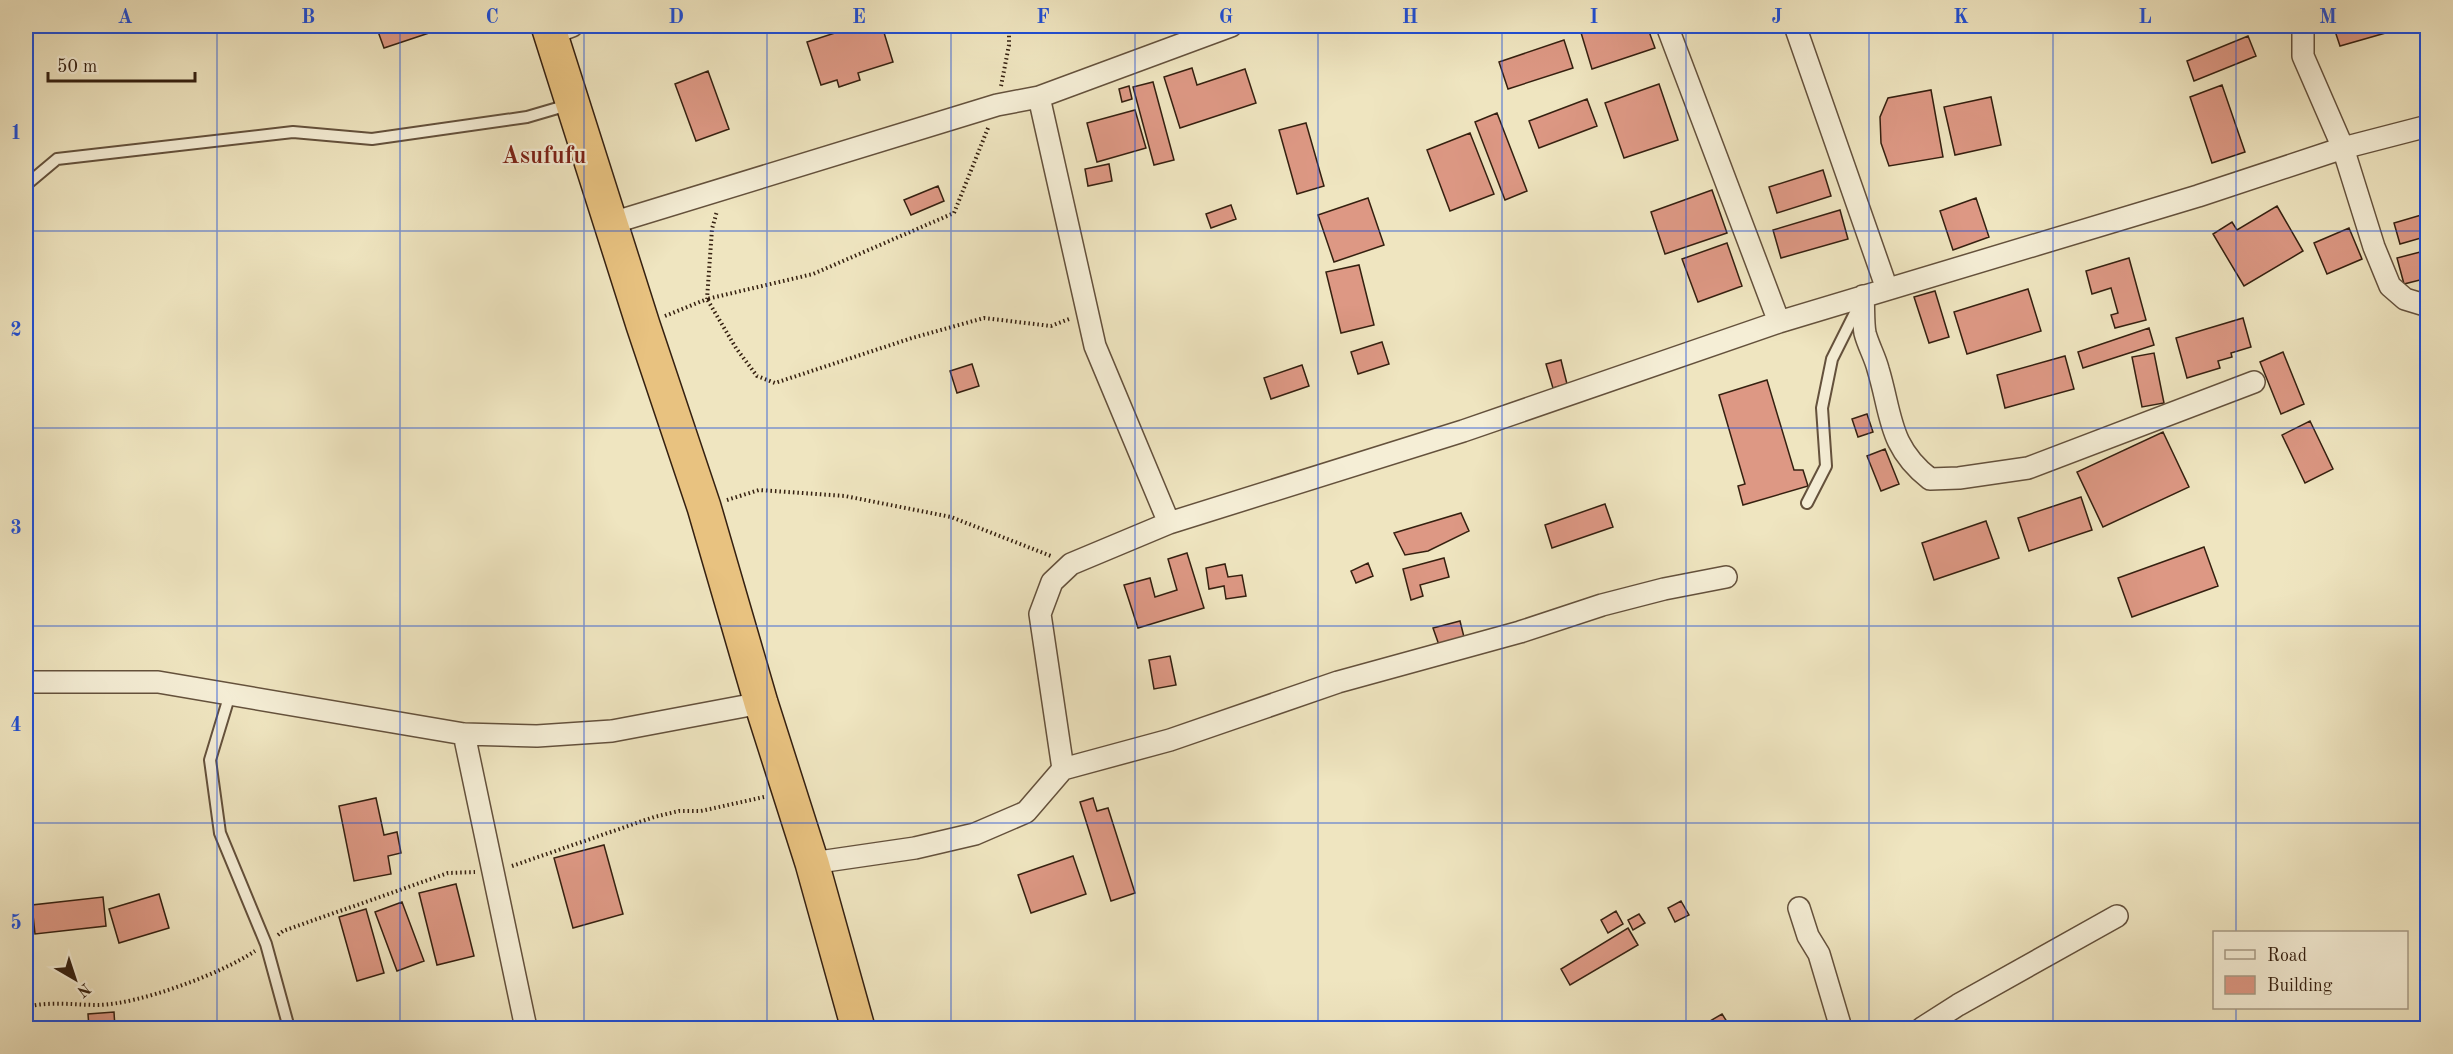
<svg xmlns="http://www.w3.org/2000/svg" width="2453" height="1054" viewBox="0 0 2453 1054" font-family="'Old Standard TT',serif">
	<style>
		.building { fill: #dd9884; stroke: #352010; stroke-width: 1.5 }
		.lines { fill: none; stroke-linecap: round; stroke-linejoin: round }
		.lane-casing { stroke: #64513c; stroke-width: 14 }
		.street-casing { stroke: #64513c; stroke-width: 24 }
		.highway-casing { stroke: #352010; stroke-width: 36 }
		.path { stroke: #352010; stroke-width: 4; stroke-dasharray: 1.5 3; stroke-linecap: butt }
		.lane { stroke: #f5eed6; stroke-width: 10 }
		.street { stroke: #f5eed6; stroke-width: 21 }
		.highway { stroke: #e8c280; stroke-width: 33 }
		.grid { fill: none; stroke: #1d4ed8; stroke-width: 1.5; stroke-opacity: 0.55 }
		.labels { text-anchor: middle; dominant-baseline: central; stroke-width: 4.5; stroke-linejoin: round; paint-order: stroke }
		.district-label { font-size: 24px; font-weight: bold; fill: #7a1f14; stroke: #f5eed6 }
		.neatline { fill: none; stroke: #1d4ed8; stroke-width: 2 }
		.grid-label { font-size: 20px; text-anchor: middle; font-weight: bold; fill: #1d4ed8 }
	</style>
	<rect width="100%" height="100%" fill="#efe5c0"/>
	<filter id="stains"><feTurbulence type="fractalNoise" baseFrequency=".00333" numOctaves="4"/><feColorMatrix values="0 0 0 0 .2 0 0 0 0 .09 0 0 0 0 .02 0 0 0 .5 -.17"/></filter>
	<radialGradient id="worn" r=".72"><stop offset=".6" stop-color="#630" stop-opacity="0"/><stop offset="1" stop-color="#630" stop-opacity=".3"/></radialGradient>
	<!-- building -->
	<path class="building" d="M 376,26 L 450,26 L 384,48 Z
		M 844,26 L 882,26 L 893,62 L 858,73 L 860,80 L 839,87 L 837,80 L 821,85 L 807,42 L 838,32 L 837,28 Z
		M 914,26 L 934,26 L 916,31 Z
		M 1579,26 L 1647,26 L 1655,48 L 1592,69 Z
		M 2341,26 L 2410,26 L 2340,46 L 2334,28 Z
		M 2248,36 L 2256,56 L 2194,81 L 2187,61 Z
		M 1564,40 L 1573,68 L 1508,89 L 1499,62 Z
		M 1192,68 L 1197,85 L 1245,69 L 1256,103 L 1180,128 L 1164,77 Z
		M 708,71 L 729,129 L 696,141 L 675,84 Z
		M 1153,82 L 1174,160 L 1154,165 L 1133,87 Z
		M 1659,84 L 1678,140 L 1624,158 L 1605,103 Z
		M 2222,85 L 2245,152 L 2212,163 L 2190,97 Z
		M 1129,86 L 1132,99 L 1122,102 L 1119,89 Z
		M 1931,90 L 1943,157 L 1889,166 L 1881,143 L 1880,117 L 1888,98 Z
		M 1991,97 L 2001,145 L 1955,155 L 1944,107 Z
		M 1587,99 L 1597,126 L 1539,148 L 1529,121 Z
		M 1135,110 L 1146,148 L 1097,162 L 1087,123 Z
		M 1497,113 L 1527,191 L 1505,200 L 1475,122 Z
		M 1306,123 L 1324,186 L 1297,194 L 1279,130 Z
		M 1470,133 L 1494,194 L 1450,211 L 1427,150 Z
		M 1109,164 L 1112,181 L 1088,186 L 1085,169 Z
		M 1823,170 L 1831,196 L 1777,213 L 1769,187 Z
		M 938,186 L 944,201 L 911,215 L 904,200 Z
		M 1712,190 L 1727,233 L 1665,254 L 1651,212 Z
		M 1368,198 L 1384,245 L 1334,262 L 1318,215 Z
		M 1976,198 L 1989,237 L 1953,250 L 1940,211 Z
		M 1231,205 L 1236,219 L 1211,228 L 1206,214 Z
		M 2277,206 L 2303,251 L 2244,286 L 2213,234 L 2232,222 L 2237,230 Z
		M 1840,210 L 1848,239 L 1781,258 L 1773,230 Z
		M 2428,213 L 2428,236 L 2400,244 L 2394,223 Z
		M 2349,228 L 2362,259 L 2327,274 L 2314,243 Z
		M 1727,243 L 1742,286 L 1698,302 L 1682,259 Z
		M 2428,250 L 2428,278 L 2404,284 L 2397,258 Z
		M 2129,258 L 2146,320 L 2115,328 L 2111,315 L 2118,313 L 2111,288 L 2092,294 L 2086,271 Z
		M 1359,265 L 1374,325 L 1341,333 L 1326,272 Z
		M 2028,289 L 2041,331 L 1967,354 L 1954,312 Z
		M 1935,291 L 1949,337 L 1929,343 L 1914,297 Z
		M 2243,318 L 2251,347 L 2231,353 L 2232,357 L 2218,361 L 2220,368 L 2187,378 L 2176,338 Z
		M 2149,328 L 2154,345 L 2083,368 L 2078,352 Z
		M 1382,342 L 1389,364 L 1358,374 L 1351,352 Z
		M 2283,352 L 2304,404 L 2281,414 L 2260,362 Z
		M 2154,353 L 2164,403 L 2142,407 L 2132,357 Z
		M 2065,356 L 2074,389 L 2005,408 L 1997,375 Z
		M 1561,360 L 1567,384 L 1553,388 L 1546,364 Z
		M 972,364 L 979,386 L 957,393 L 950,371 Z
		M 1302,365 L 1309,386 L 1271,399 L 1264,378 Z
		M 1767,380 L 1794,470 L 1803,470 L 1808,486 L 1743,505 L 1738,486 L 1745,484 L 1719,395 Z
		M 1867,414 L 1873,432 L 1858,437 L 1852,419 Z
		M 2310,421 L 2333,469 L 2305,483 L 2282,435 Z
		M 2163,432 L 2189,487 L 2103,527 L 2077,472 Z
		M 1885,449 L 1899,484 L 1881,491 L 1867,456 Z
		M 2081,497 L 2092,530 L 2029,551 L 2018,518 Z
		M 1605,504 L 1613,527 L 1552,548 L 1545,525 Z
		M 1461,513 L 1469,531 L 1428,551 L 1405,555 L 1394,533 Z
		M 1986,521 L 1999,558 L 1934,580 L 1922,543 Z
		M 2204,547 L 2218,586 L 2132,617 L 2118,578 Z
		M 1187,553 L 1204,608 L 1138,628 L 1124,585 L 1150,578 L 1155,597 L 1177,590 L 1168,559 Z
		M 1444,558 L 1449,577 L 1420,585 L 1423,596 L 1411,600 L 1403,569 Z
		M 1368,563 L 1373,576 L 1356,583 L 1351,571 Z
		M 1225,564 L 1228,577 L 1242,575 L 1246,596 L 1226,599 L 1224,586 L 1209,589 L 1206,568 Z
		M 1460,621 L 1464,637 L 1439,645 L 1433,628 Z
		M 1170,656 L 1176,685 L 1154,689 L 1149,660 Z
		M 376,798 L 384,835 L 397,832 L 401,853 L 388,856 L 391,874 L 354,881 L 339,806 Z
		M 1093,798 L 1097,811 L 1108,808 L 1135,893 L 1111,901 L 1080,802 Z
		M 604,845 L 623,914 L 573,928 L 554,858 Z
		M 1073,856 L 1086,894 L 1031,913 L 1018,875 Z
		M 456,884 L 474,956 L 437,965 L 419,893 Z
		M 159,894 L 169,928 L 119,943 L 109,909 Z
		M 103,897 L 106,926 L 35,934 L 32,905 Z
		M 1681,901 L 1689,915 L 1675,922 L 1668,908 Z
		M 402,902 L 424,961 L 397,971 L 375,912 Z
		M 366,909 L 384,973 L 357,981 L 339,917 Z
		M 1616,911 L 1623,924 L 1608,933 L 1601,920 Z
		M 1639,914 L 1645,923 L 1633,930 L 1628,920 Z
		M 1628,928 L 1638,945 L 1570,985 L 1561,969 Z
		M 114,1012 L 115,1028 L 89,1028 L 88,1014 Z
		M 1722,1014 L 1731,1028 L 1698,1028 Z"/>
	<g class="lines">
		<defs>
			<path id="lane" d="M 26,185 L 57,159 L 293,132 L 372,139 L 527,117 L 568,105
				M 1807,503 L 1826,466 L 1822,408 L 1832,359 L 1859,305
				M 230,694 L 210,760 L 220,833 L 266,944 L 289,1028"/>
			<path id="street" d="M 1667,26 L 1779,322
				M 1795,26 L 1887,289
				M 2303,26 L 2303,56 L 2343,148 L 2374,247 L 2390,286 L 2405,299 L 2428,306
				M 551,34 L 572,26
				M 1039,97 L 1095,346 L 1169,523
				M 612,223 L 997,105 L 1039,97 L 1231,26
				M 1863,296 C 1864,308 1863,322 1865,333 C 1868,345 1875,357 1878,369 C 1892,415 1888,446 1930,479 L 1959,478 L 2028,468 L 2254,382
				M 26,682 L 158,682 L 464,734 L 537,736 L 612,731 L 761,703
				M 464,734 L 526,1028
				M 1063,769 L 1040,614 L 1052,582 L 1071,564 L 1169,523 L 1463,431 L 1779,322 L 2198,196 L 2343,148 L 2428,126
				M 812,863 L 915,848 L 975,834 L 1026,812 L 1063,769 L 1170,740 L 1338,682 L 1520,632 L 1602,605 L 1664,589 L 1726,577
				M 1799,908 L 1808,936 L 1819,954 L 1841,1028
				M 1922,1028 L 1958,1005 L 2117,916"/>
			<path id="highway" d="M 548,26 L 643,325 L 704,507 L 761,703 L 812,863 L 858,1028"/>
		</defs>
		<!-- lane casing -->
		<use href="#lane" class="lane-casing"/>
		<!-- street casing -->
		<use href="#street" class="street-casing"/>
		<!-- highway casing -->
		<use href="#highway" class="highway-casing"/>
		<!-- path -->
		<path class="path" d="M 1001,86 L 1009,45 L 1009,26
			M 988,128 L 954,213 L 813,274 L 707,299 L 736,348 L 757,376 L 775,383 L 912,338 L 984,318 L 1051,326 L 1069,319
			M 665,316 L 707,299 L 712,229 L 717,211
			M 727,500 L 759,490 L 845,496 L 951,517 L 1051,556
			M 512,866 L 654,817 L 679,811 L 701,811 L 764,797
			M 278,935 L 283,931 L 448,873 L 475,872
			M 26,1007 C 50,1001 74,1005 99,1005 C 139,1004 221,974 255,951"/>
		<!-- lane -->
		<use href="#lane" class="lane"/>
		<!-- street -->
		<use href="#street" class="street"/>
		<!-- highway -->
		<use href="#highway" class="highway"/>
	</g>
	<!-- grid -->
	<path class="grid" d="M 217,26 L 217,1028M 400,26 L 400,1028M 584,26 L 584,1028M 767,26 L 767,1028M 951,26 L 951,1028M 1135,26 L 1135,1028M 1318,26 L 1318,1028M 1502,26 L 1502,1028M 1686,26 L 1686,1028M 1869,26 L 1869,1028M 2053,26 L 2053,1028M 2236,26 L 2236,932M 26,231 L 2428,231M 26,428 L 2428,428M 26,626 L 2428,626M 26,823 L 2428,823M 2236,1008 L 2236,1028"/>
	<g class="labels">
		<!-- district labels -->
		<g class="district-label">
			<text x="544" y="157">Asufufu</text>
		</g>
	</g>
	<!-- margin -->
	<rect width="2453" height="1054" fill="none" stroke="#efe5c0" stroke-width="66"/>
	<!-- legend -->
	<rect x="2213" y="931" width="195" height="78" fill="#f5eed6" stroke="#a89c87" stroke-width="1.5"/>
	<rect x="2225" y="950" width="30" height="9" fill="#f5eed6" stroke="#a89c87" stroke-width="1.5"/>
	<text x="2267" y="961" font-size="18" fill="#352010">Road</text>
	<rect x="2225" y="976" width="30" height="18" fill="#dd9884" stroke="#a89c87" stroke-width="1.5"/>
	<text x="2267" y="991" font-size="18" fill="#352010">Building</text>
	<!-- north arrow -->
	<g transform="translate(75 979) rotate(141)" stroke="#f5eed6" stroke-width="4.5" paint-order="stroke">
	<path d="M0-4.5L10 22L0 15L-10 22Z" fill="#352010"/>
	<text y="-9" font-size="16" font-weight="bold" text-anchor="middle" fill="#352010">N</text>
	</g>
	<!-- scale -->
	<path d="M48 72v9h147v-9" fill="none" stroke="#352010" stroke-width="3"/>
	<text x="57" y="72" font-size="18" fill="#352010" stroke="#f5eed6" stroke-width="4.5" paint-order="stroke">50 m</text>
	<rect x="33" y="33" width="2387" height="988" class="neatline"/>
	<g class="grid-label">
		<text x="125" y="23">A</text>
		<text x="308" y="23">B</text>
		<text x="492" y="23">C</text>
		<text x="676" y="23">D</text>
		<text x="859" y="23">E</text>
		<text x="1043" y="23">F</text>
		<text x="1226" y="23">G</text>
		<text x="1410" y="23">H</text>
		<text x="1594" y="23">I</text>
		<text x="1777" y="23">J</text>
		<text x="1961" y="23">K</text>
		<text x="2145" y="23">L</text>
		<text x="2328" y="23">M</text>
		<text x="16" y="139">1</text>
		<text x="16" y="336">2</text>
		<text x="16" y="534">3</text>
		<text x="16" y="731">4</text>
		<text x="16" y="929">5</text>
	</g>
	<rect width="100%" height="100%" filter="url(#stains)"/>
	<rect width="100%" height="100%" fill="url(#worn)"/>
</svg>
